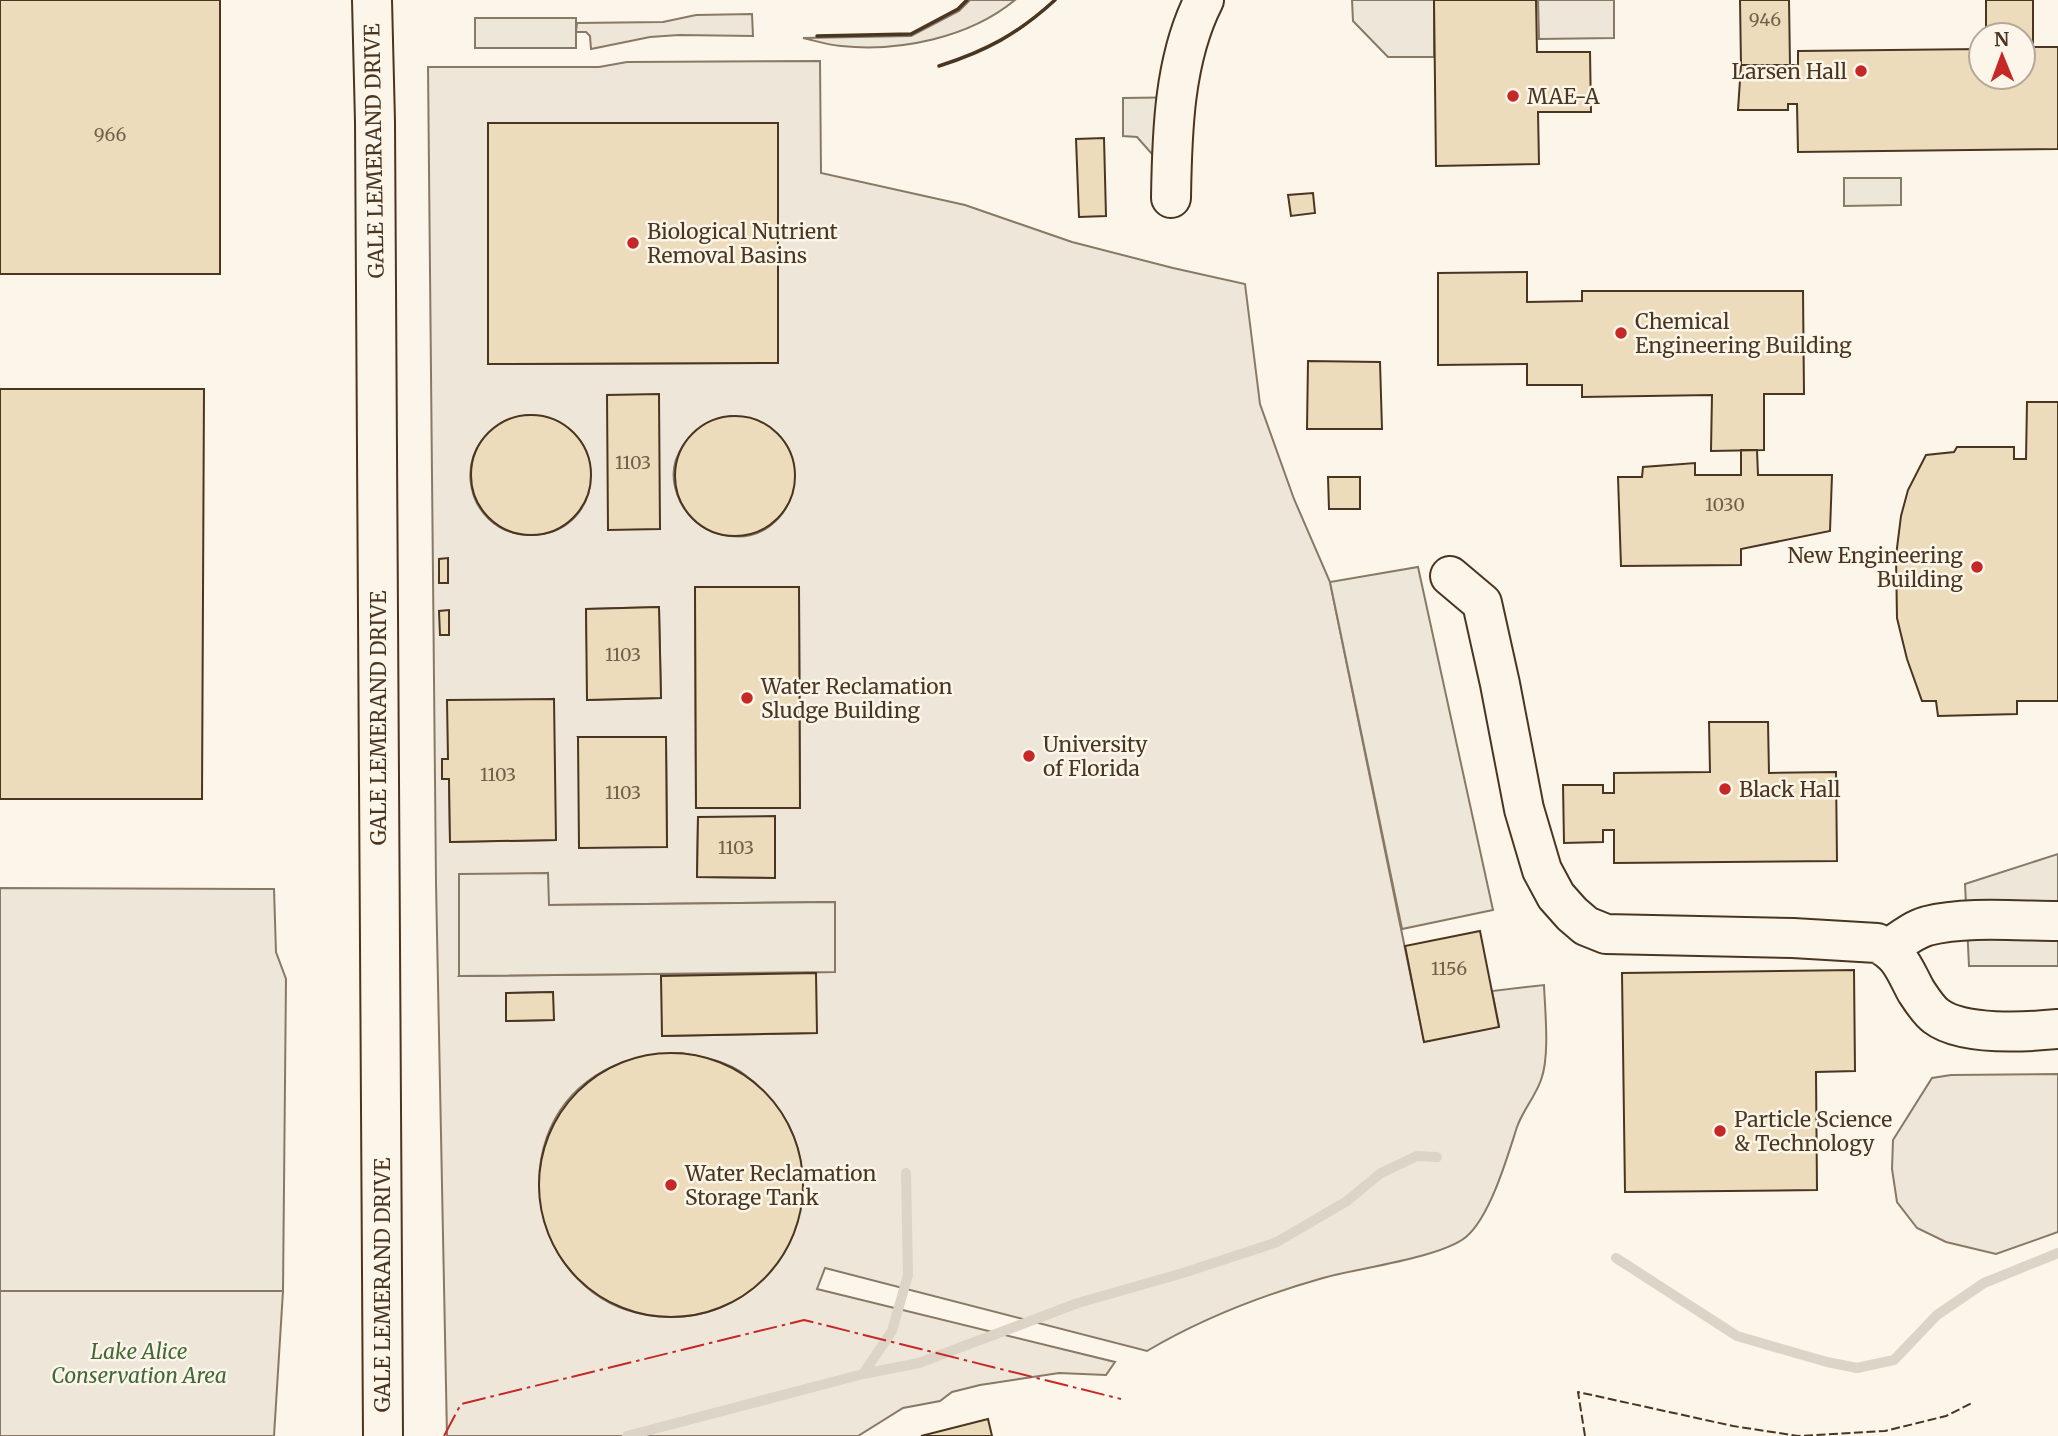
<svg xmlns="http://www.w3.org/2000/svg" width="2058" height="1436" viewBox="0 0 2058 1436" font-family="Merriweather,serif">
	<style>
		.green { fill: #ede6d9; stroke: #887966; stroke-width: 2; fill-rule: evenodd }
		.parking { fill: #ede7d9; stroke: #887966; stroke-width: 2 }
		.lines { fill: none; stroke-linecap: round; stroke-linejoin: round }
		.stream { stroke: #dcd4c6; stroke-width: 10 }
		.building { fill: #ecdcbc; stroke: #4a3520; stroke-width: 2 }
		.minor-casing { stroke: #4a3520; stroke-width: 42 }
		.minor { stroke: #fbf6e9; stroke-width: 38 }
		.fence { stroke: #4a3520; stroke-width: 2; stroke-dasharray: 9 3.5; stroke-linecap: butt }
		.wall { stroke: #4a3520; stroke-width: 3.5 }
		.power { stroke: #c62828; stroke-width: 2; stroke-dasharray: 24 5 3.5 5; stroke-linecap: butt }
		.poi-dot { fill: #c62828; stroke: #fbf6e9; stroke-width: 2.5 }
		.labels { text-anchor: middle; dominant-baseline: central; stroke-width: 5; stroke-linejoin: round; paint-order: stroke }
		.number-label { font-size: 18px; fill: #725f47 }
		.poi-label { font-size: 21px; fill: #4a3520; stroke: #fbf6e9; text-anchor: start }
		.street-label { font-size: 21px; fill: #4a3520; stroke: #fbf6e9 }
		.park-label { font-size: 21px; font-style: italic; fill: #436837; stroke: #fbf6e9 }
	</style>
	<rect width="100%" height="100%" fill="#fbf6e9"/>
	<!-- green -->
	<path class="green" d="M 970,0 L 1015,0 C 969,38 899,52 841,46 C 828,45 816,41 803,38 L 911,36 L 959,11 Z
		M 1538,0 L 1614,0 L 1614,38 L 1539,39 Z
		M 752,14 L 753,36 L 679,35 L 650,37 L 591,49 L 590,36 L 586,32 L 576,32 L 577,23 L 663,22 L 696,15 Z
		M 820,61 L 821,173 L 965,205 L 1072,242 L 1173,268 L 1245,284 L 1260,404 L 1294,499 L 1330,582 L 1424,1041 L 1499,1026 L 1492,991 L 1544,985 C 1545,1011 1550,1056 1541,1080 C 1535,1097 1523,1110 1517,1127 C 1507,1158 1490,1217 1466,1237 C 1440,1258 1358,1268 1323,1278 C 1263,1295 1201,1319 1147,1351 L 825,1268 L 817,1289 L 1115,1362 L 1106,1375 L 1059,1373 L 980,1385 L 952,1392 L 940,1401 L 903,1408 L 858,1436 L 447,1436 L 436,883 L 428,67 L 599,67 L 627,62 ZM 488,123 L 777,123 L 778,363 L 489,364 ZM 608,395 L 659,395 L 659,529 L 608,529 ZM 527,415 C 614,419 608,534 532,535 C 460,536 442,431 527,415 ZM 731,416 C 830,422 802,556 720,534 C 702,530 688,517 680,501 C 660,459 691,424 731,416 ZM 799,587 L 800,808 L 696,808 L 695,588 ZM 659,607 L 661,698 L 588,700 L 586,609 ZM 553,699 L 555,840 L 450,842 L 449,779 L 442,779 L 442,759 L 448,759 ZM 578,737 L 666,737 L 667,846 ZM 698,817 L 774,817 L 775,878 L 697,877 ZM 548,874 L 548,905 L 834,902 L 835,972 L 459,976 ZM 815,973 L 816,1033 L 662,1036 L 662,976 ZM 553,992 L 553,1020 L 506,1021 L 506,993 ZM 681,1053 C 703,1057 727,1061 745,1075 C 860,1160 789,1336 648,1315 C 534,1298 499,1139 595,1076 C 622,1059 650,1054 681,1053 Z
		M 2058,1074 L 2058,1232 L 1996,1254 L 1946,1242 L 1917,1228 L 1897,1202 L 1892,1169 L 1893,1140 L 1932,1078 L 1951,1075 Z
		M 0,1291 L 283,1291 L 274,1436 L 0,1436 Z"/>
	<!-- parking -->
	<path class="parking" d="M 1352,0 L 1434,0 L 1434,57 L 1388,57 L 1353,21 Z
		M 475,18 L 576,18 L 576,48 L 475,48 Z
		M 1195,97 L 1160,163 L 1137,137 L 1123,136 L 1123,98 Z
		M 1844,178 L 1901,178 L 1901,205 L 1844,206 Z
		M 1418,567 L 1493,910 L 1402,929 L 1330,582 Z
		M 2058,854 L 2058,966 L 1969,966 L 1965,884 Z
		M 548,873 L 549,905 L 835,902 L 835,972 L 459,976 L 459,874 Z
		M 0,888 L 274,889 L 276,952 L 286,979 L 283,1291 L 0,1291 Z"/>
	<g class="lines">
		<!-- stream -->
		<path class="stream" d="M 1616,1258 L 1737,1336 L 1827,1362 L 1857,1368 L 1894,1360 L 1937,1315 L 1984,1283 L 2058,1253
			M 863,1374 L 892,1331 L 908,1275 L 906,1173
			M 627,1436 L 863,1374 L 919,1363 L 1078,1303 L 1183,1273 L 1277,1242 L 1347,1201 L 1381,1173 L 1417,1156 L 1437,1157"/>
	</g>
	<!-- building -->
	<path class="building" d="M 0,0 L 220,0 L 220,274 L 0,274 Z
		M 1434,0 L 1536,0 L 1537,52 L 1590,52 L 1591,112 L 1538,112 L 1539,164 L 1436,166 Z
		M 1740,0 L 1789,0 L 1790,65 L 1741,65 Z
		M 1986,0 L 2033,0 L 2033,47 L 2058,47 L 2058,149 L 1798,152 L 1797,104 L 1788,104 L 1788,110 L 1738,110 L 1741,65 L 1798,65 L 1798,51 L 1981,49 L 1981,77 L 2023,77 L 2023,35 L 1986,35 Z
		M 488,123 L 778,123 L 778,363 L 488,364 Z
		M 1104,138 L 1106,216 L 1079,217 L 1076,139 Z
		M 1313,193 L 1315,213 L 1291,216 L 1288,195 Z
		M 1527,272 L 1527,302 L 1582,301 L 1582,291 L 1803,291 L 1804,394 L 1764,394 L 1764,450 L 1711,451 L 1712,395 L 1582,397 L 1582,385 L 1527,385 L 1527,364 L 1438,365 L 1438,273 Z
		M 1308,361 L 1380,362 L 1382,429 L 1307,429 Z
		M 0,389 L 204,389 L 202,799 L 0,799 Z
		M 659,394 L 660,529 L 608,530 L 607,395 Z
		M 2027,402 L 2058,402 L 2058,701 L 2017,701 L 2017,714 L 1938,716 L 1936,701 L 1922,701 L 1907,659 L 1897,618 L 1896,556 L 1901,516 L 1908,490 L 1926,455 L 1954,452 L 1957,447 L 2014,447 L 2014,459 L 2026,459 Z
		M471 475a60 60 0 1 1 120 0a60 60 0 1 1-120 0Z
		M675 476a60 60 0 1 1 120 0a60 60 0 1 1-120 0Z
		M 1741,450 L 1757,450 L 1758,475 L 1832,475 L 1830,531 L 1741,549 L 1741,565 L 1621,566 L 1618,477 L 1642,477 L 1643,467 L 1695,463 L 1695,475 L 1741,475 Z
		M 1328,477 L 1360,477 L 1360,509 L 1329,509 Z
		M 448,558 L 448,583 L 439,583 L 439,559 Z
		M 695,587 L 799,587 L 800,808 L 696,808 Z
		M 659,607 L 661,698 L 587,700 L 586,609 Z
		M 449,610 L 449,635 L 440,635 L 439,611 Z
		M 554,699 L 556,840 L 450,842 L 449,779 L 442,779 L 442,759 L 448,759 L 447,700 Z
		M 1709,722 L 1768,722 L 1769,773 L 1836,772 L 1837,861 L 1614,863 L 1614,830 L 1603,830 L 1603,842 L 1564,843 L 1563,785 L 1603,785 L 1603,793 L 1614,793 L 1614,773 L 1710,772 Z
		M 578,737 L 666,737 L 667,847 L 579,848 Z
		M 775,816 L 775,878 L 697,877 L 698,817 Z
		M 1480,931 L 1499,1027 L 1424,1042 L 1405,946 Z
		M 1854,970 L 1855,1071 L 1816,1072 L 1817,1190 L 1625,1192 L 1622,973 Z
		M 816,973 L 817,1033 L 662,1036 L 661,976 Z
		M 553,992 L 554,1020 L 506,1021 L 506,993 Z
		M539 1185a132 132 0 1 1 264 0a132 132 0 1 1-264 0Z
		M 988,1419 L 992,1436 L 921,1436 Z"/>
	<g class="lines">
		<defs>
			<path id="minor" d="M 372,0 L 375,122 L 383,1436
				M 1171,198 C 1172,132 1174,59 1204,0
				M 1450,576 L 1482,603 L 1500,684 L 1524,809 L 1542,870 L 1556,896 L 1572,914 L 1586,926 L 1606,934 L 1793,938 L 1877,943 C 1900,953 1905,971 1916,991 C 1922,1000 1928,1010 1936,1016 C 1962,1036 2027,1032 2058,1029
				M 1889,948 C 1901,940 1913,930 1927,926 C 1966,916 2018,921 2058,921"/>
		</defs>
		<!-- minor casing -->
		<use href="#minor" class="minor-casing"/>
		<!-- minor -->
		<use href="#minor" class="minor"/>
		<!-- fence -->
		<path class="fence" d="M 1585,1436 L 1578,1392 L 1733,1426 L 1798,1436 L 1885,1431 L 1946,1416 L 1972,1403"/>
		<!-- wall -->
		<path class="wall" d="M 817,36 L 911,34 L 958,9 L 967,0
			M 939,66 C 986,51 1018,34 1055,0"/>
		<!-- power -->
		<path class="power" d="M 444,1436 L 461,1404 L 804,1320 L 1121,1399"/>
	</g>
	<!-- markers -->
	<g class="poi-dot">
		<circle cx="1861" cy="71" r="7"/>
		<circle cx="1513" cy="96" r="7"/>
		<circle cx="633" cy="243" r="7"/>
		<circle cx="1621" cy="333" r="7"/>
		<circle cx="1977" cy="567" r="7"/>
		<circle cx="747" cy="698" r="7"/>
		<circle cx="1029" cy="756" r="7"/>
		<circle cx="1725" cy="789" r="7"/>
		<circle cx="1720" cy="1131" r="7"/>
		<circle cx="671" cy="1185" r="7"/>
	</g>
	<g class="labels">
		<!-- number labels -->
		<g class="number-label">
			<text x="1765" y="19">946</text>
			<text x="110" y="134">966</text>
			<text x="633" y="462">1103</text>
			<text x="1725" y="504">1030</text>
			<text x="623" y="654">1103</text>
			<text x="498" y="774">1103</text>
			<text x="623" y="792">1103</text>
			<text x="736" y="847">1103</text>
			<text x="1449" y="968">1156</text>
		</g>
		<!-- poi labels -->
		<g class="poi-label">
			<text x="1847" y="71" text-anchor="end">Larsen Hall</text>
			<text x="1527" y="96">MAE-A</text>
			<text x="647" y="231">Biological Nutrient<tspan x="647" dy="24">Removal Basins</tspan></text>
			<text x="1635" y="321">Chemical<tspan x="1635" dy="24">Engineering Building</tspan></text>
			<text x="1963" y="555" text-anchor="end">New Engineering<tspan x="1963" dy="24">Building</tspan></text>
			<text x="761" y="686">Water Reclamation<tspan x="761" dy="24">Sludge Building</tspan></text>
			<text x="1043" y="744">University<tspan x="1043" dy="24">of Florida</tspan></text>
			<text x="1739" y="789">Black Hall</text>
			<text x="1734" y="1119">Particle Science<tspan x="1734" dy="24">&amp; Technology</tspan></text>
			<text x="685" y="1173">Water Reclamation<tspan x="685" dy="24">Storage Tank</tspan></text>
		</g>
		<!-- street labels -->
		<g class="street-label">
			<text transform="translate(374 151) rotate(-91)">GALE LEMERAND DRIVE</text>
			<text transform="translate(378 718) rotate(-90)">GALE LEMERAND DRIVE</text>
			<text transform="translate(382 1285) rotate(-90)">GALE LEMERAND DRIVE</text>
		</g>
		<!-- park labels -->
		<g class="park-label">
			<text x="139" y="1351">Lake Alice<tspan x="139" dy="24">Conservation Area</tspan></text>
		</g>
	</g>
	<!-- north arrow -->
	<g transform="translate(2002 56) rotate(359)"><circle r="33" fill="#fbf6e9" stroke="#b4a999" stroke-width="2"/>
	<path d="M0-5L12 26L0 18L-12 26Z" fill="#c62828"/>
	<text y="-10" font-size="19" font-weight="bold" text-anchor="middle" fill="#4a3520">N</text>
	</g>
</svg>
